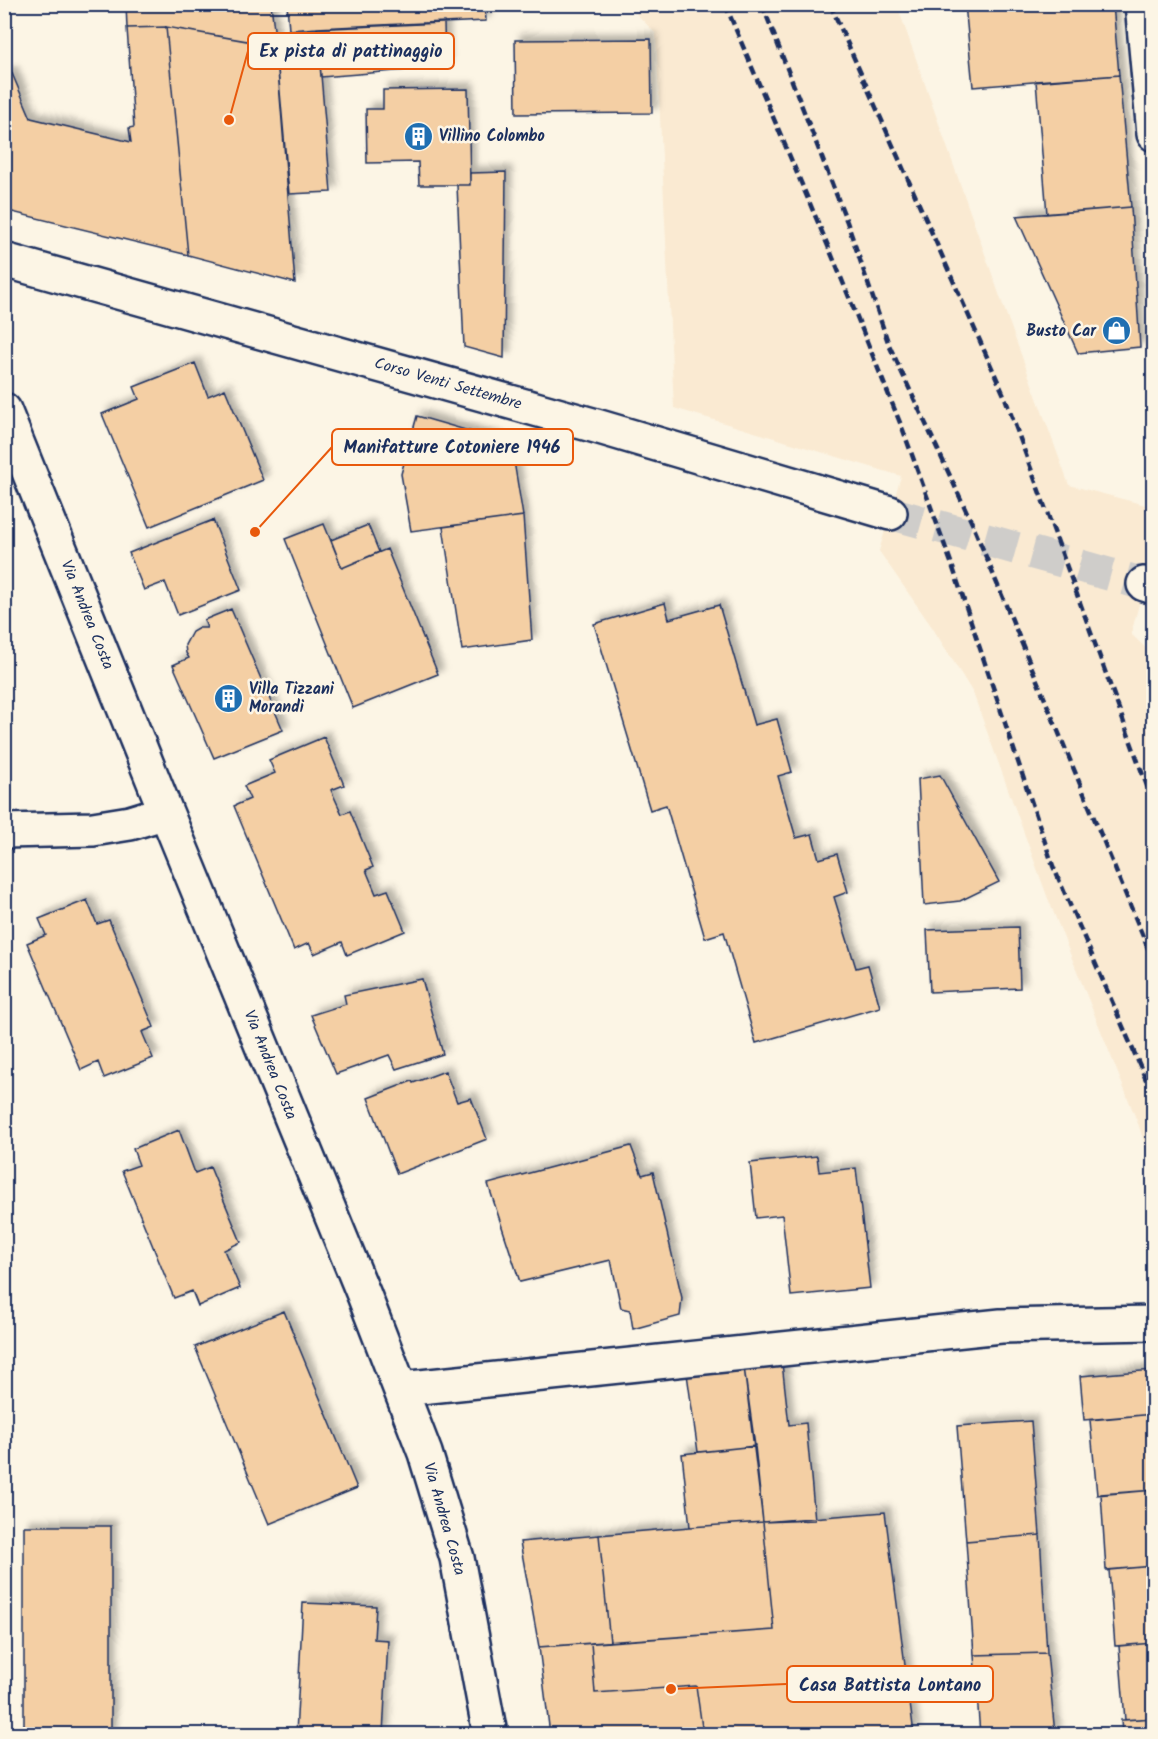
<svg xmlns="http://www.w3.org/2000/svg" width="1158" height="1739" viewBox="0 0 1158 1739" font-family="Kalam,sans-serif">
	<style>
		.built { fill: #faead2 }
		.building { fill: #f4cfa4; stroke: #1b2f5e; stroke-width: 1.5; filter: url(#shadow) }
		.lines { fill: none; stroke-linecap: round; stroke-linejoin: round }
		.minor-tunnel { stroke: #cfcdca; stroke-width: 33; stroke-dasharray: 33 16; stroke-linecap: butt }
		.minor-casing { stroke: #1b2f5e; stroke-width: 38 }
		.minor { stroke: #fcf5e5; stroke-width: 33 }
		.rail { stroke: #1b2f5e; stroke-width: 4.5; stroke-dasharray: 9 4.5; stroke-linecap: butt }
		.labels { text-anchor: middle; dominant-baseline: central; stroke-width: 5; stroke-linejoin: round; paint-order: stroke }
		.poi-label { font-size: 16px; font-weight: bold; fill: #1b2f5e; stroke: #fcf5e5; text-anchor: start }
		.street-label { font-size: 16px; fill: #1b2f5e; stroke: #fcf5e5 }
		.leader { fill: none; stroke: #e8590c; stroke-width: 2 }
		.callout-dot { fill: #e8590c; stroke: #fcf5e5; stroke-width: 2 }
		.callout { fill: #fcf5e5; stroke: #e8590c; stroke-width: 2 }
		.callout-label { font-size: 18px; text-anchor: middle; font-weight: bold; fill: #1b2f5e }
	</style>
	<defs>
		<filter id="shadow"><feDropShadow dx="5.5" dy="-5.5" stdDeviation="3" flood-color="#0004"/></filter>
	</defs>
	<rect width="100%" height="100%" fill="#fcf5e5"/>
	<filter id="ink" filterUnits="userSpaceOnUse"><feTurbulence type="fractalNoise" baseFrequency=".0167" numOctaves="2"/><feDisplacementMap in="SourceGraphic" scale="12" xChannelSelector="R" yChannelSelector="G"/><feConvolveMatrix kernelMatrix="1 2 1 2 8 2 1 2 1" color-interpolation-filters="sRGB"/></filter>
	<g filter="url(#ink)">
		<!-- built -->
		<path class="built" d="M 628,5 L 897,5 L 1004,308 L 1069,485 L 1153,507 L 1153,552 L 1131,634 L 1154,656 L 1153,1172 L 1139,1126 L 1047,896 L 973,693 L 932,627 L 879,551 L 901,476 L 674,408 L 656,34 Z"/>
		<!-- building -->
		<path class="building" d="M 126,4 L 271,4 L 276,46 L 166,27 L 127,28 Z
			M 287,4 L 485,4 L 486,21 L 289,30 Z
			M 965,4 L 1113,4 L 1119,75 L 973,87 Z
			M 444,22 L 445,67 L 321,77 L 317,28 Z
			M 166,27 L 188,255 L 4,210 L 4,75 L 11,71 L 31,118 L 131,142 L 129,128 L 134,127 L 127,28 Z
			M 166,27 L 276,46 L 295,283 L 188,255 Z
			M 317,28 L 331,192 L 289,194 L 276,46 L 289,30 Z
			M 651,39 L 652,113 L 516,114 L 515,40 Z
			M 1119,75 L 1131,207 L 1047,214 L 1036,81 Z
			M 468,89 L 470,185 L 419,185 L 418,162 L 367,163 L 366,109 L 383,109 L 383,90 Z
			M 506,172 L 504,358 L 464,347 L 457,185 L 470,185 L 470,173 Z
			M 1131,207 L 1140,347 L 1078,353 L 1016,216 Z
			M 195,363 L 208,396 L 225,389 L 263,480 L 149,527 L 102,414 L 139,399 L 134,387 Z
			M 417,416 L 511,443 L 523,516 L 411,531 L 401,474 Z
			M 523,516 L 532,640 L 462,650 L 443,527 Z
			M 213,520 L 241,590 L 178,615 L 165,582 L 144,590 L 129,553 Z
			M 324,524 L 342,568 L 387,549 L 438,674 L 353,708 L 285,539 Z
			M 368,525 L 379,552 L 342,568 L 331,540 Z
			M 665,603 L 669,619 L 719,605 L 754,725 L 777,719 L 792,772 L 778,776 L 796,838 L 812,834 L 819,859 L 837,854 L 848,892 L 834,897 L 856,968 L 868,965 L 880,1007 L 756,1043 L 724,932 L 705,938 L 666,805 L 650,810 L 594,624 Z
			M 231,609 L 283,730 L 214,758 L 173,665 L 189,658 L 186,653 L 185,645 L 192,632 L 199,628 L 207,628 L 204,620 Z
			M 324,737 L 344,785 L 331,790 L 342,814 L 350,811 L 373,867 L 366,870 L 376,894 L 388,890 L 405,931 L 347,955 L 342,942 L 314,954 L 309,943 L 294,950 L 234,806 L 250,799 L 244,786 L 275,773 L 269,760 Z
			M 940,775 L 999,882 L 960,901 L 924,905 L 918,779 Z
			M 87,900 L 97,924 L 109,920 L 154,1027 L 142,1032 L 153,1058 L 104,1078 L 98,1062 L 81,1070 L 27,943 L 46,935 L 39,919 Z
			M 1018,927 L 1020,988 L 930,992 L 927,930 Z
			M 422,979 L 443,1054 L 396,1069 L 389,1055 L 336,1074 L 311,1015 L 346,1004 L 344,995 Z
			M 445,1071 L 457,1102 L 471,1098 L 487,1139 L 397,1174 L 368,1098 L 412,1081 L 413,1083 Z
			M 179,1130 L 195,1173 L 210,1167 L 241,1242 L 224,1250 L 240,1288 L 198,1306 L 192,1291 L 174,1298 L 122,1171 L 139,1165 L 133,1149 Z
			M 631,1146 L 642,1175 L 653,1172 L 682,1298 L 680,1316 L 633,1329 L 630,1310 L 621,1308 L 611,1260 L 520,1282 L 488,1184 Z
			M 817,1156 L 819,1172 L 856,1168 L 870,1288 L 791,1296 L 782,1215 L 756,1218 L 750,1163 Z
			M 284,1311 L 357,1488 L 269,1524 L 195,1347 Z
			M 782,1363 L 789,1425 L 806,1423 L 815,1520 L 763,1522 L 744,1367 Z
			M 744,1367 L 755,1446 L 698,1452 L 687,1374 Z
			M 1154,1370 L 1154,1414 L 1084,1420 L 1080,1376 Z
			M 1154,1414 L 1154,1490 L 1097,1495 L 1090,1420 Z
			M 1031,1421 L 1040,1535 L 966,1541 L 957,1426 Z
			M 755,1446 L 763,1522 L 690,1527 L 682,1454 Z
			M 1154,1490 L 1154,1566 L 1106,1570 L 1101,1494 Z
			M 885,1512 L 914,1734 L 703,1734 L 696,1686 L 595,1693 L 591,1643 L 774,1630 L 763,1522 Z
			M 763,1522 L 774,1630 L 610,1642 L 599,1535 L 690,1527 Z
			M 24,1526 L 111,1526 L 111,1734 L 24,1734 Z
			M 599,1535 L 610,1642 L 539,1647 L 520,1542 Z
			M 1040,1535 L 1047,1653 L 974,1655 L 966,1541 Z
			M 1154,1566 L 1154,1643 L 1115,1646 L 1109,1570 Z
			M 303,1603 L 376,1606 L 374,1639 L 388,1640 L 383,1734 L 296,1734 Z
			M 591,1643 L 595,1693 L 696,1686 L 703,1734 L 550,1734 L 539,1647 Z
			M 1154,1643 L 1154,1718 L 1125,1720 L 1119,1646 Z
			M 1047,1653 L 1055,1734 L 980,1734 L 974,1655 Z
			M 1154,1718 L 1154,1734 L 1122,1734 L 1121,1720 Z"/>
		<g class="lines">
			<!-- minor-tunnel -->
			<path class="minor-tunnel" d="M 890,513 L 1144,584"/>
			<defs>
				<path id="minor" d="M 1142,4 L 1154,134
					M 4,260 L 596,426 L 890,513
					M 4,410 L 166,812 L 364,1295 L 425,1453 L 457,1558 L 490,1734
					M 1144,584 L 1154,587
					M 4,831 L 93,829 L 130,823 L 166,812
					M 401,1389 L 1001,1326 L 1154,1323"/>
			</defs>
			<!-- minor casing -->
			<use href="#minor" class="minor-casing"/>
			<!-- minor -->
			<use href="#minor" class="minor"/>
			<!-- rail -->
			<path class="rail" d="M 725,4 L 831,253 L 903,430 L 953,568 L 1053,866 L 1154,1098
				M 762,4 L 847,222 L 889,345 L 972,523 L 1154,963
				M 830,4 L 1004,395 L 1154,805"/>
		</g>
	</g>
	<!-- icons -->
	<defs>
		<symbol id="building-disc" viewBox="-11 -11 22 22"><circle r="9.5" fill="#1f6fb2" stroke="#fcf5e5"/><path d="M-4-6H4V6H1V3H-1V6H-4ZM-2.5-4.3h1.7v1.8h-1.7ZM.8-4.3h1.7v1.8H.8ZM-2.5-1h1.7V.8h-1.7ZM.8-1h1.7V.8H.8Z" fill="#fff"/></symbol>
		<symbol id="shop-disc" viewBox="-11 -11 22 22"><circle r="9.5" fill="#1f6fb2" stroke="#fcf5e5"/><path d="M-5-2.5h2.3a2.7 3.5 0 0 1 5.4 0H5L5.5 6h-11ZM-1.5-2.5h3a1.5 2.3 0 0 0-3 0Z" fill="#fff"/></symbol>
	</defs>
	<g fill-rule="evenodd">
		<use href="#building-disc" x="402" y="120" width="33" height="33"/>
		<use href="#shop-disc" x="1100" y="314" width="33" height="33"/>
		<use href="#building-disc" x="212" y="682" width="33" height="33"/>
	</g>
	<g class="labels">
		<!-- poi labels -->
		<g class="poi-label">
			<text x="439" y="136">Villino Colombo</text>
			<text x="1096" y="331" text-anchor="end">Busto Car</text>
			<text x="249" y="689">Villa Tizzani<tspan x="249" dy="18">Morandi</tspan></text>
		</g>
		<!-- street labels -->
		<g class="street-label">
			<text transform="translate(448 384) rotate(16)">Corso Venti Settembre</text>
			<text transform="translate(87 615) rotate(68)">Via Andrea Costa</text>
			<text transform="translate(270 1065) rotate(68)">Via Andrea Costa</text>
			<text transform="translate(444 1519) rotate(74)">Via Andrea Costa</text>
		</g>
	</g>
	<!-- callouts -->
	<path class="leader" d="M229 120L248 51M255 532L332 447M671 1689L787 1684"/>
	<g class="callout-dot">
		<circle cx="229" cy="120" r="6"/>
		<circle cx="255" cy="532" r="6"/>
		<circle cx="671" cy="1689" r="6"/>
	</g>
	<g class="callout">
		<rect x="248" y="33" width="206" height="36" rx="6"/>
		<rect x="332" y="429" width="241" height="36" rx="6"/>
		<rect x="787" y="1666" width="206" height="36" rx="6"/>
	</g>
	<g class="callout-label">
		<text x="351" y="57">Ex pista di pattinaggio</text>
		<text x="452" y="453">Manifatture Cotoniere 1946</text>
		<text x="890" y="1691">Casa Battista Lontano</text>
	</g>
	<!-- margin -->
	<rect width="1158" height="1739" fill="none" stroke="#fcf5e5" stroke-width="24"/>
	<rect x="12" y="12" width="1134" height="1715" fill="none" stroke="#1b2f5e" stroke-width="2" filter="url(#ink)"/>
</svg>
